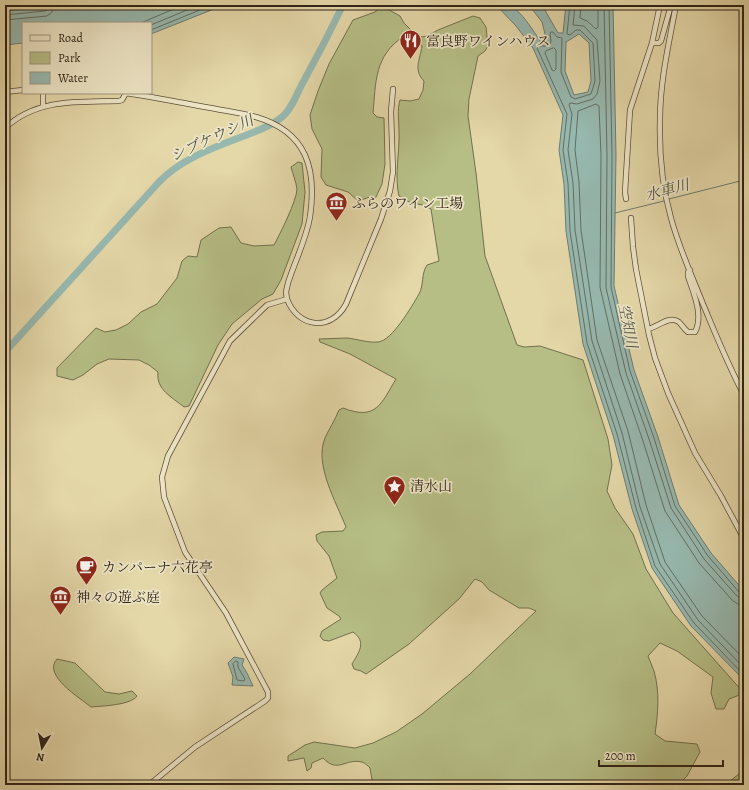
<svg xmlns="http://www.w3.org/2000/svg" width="749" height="790" viewBox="0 0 749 790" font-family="Alegreya,'Noto Serif JP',serif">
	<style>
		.green { fill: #b6be86; stroke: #72704e }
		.water { fill: #97b8af; stroke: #6d7c72; fill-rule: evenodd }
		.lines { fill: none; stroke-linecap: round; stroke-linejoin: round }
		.shore { stroke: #636e62; stroke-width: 1 }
		.stream { stroke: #6d7c72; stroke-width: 1 }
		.river { stroke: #97b8af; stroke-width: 7 }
		.minor-casing { stroke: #5c503a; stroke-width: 6 }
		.minor { stroke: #ede5c6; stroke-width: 4.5 }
		.labels { text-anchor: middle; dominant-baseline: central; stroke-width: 3.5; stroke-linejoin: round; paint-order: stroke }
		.poi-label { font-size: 14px; fill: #2f2316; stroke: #ede5c6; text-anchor: start }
		.water-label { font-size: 15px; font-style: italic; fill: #4e5044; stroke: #ede5c6 }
	</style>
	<rect width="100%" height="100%" fill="#e4d7a8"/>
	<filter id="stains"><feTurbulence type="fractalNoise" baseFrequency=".005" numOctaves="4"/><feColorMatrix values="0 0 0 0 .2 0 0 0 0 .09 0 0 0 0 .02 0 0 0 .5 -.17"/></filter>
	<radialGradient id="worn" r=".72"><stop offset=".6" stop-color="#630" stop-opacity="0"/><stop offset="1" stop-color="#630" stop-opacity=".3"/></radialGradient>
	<!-- green -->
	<path class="green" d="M 382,6 L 400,16 L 404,23 L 412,31 L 422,37 L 427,36 L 438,30 L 473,16 L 480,18 L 486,27 L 488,46 L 485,51 L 478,56 L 469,99 L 468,116 L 476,173 L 485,256 L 517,345 L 524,347 L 540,346 L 583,360 L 608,439 L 612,465 L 607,491 L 615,508 L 633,534 L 646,569 L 673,613 L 743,692 L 737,696 L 729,699 L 724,709 L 716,709 L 711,693 L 713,677 L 677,651 L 660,643 L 648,656 C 650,661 652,666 654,671 C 660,692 658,713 655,734 L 665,741 L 697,744 L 700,752 L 687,776 L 678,785 L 373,785 L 370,768 C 368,766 365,763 362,762 C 345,758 338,774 323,758 L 312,763 L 311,768 L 307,771 L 304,758 L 288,761 L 288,756 L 305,745 L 314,742 L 355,748 L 373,743 L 396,732 L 422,714 L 470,674 L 536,611 L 529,608 L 519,608 L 489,590 L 482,582 L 475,579 L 459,599 L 409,644 L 366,674 L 361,671 L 354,669 L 352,664 C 359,652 367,642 353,632 L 329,641 L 323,640 L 320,636 L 322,631 L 341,619 L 339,616 L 327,608 L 320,593 L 322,590 L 337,578 L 329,556 L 317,541 L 316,535 L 322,532 L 343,531 L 346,527 C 336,502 314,464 325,438 C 329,429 335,420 339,410 L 343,408 C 376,421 381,404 396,379 L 350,354 L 320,342 L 319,339 C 328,339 338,338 347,338 C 357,339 368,343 378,342 C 392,341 412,306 419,294 C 424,285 421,274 427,265 L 439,261 L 431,209 L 423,205 L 411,203 L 399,196 C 394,175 400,152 399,131 C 399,120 397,110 400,100 L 410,101 L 419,99 L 423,90 L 424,81 C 413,70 420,60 422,46 L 404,36 C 374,56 376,82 373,113 L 377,117 L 384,118 L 385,164 L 382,184 L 375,199 L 370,197 L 358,201 L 348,192 L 326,185 L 321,177 L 322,149 L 312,129 L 310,115 L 318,91 L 329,64 L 353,20 L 375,12 Z
		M 298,162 L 302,163 L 305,192 L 302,224 L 281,280 L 273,294 L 262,299 L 232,324 L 218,345 L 189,406 L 184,407 C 172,397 156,390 158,372 L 149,365 L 139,360 L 109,359 L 97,364 L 83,375 L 73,380 L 57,376 L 57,368 L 96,328 L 105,332 L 116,330 L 128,324 L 141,312 L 157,304 L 177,278 L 182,261 L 188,256 L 197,257 L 201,240 L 219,228 L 231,227 L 241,243 L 254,246 L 274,245 C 280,234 297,200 297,189 C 296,182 293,174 291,167 Z
		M 57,659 L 75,663 L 105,692 L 119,694 L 132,691 L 137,696 C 131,705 103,706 91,707 C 80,698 42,675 57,659 Z
		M 744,770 L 744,785 L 725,785 Z"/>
	<!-- water -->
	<path class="water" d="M 60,5 L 230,5 L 219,7 L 151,34 L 151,23 L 23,23 L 23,43 L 5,45 L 5,11 Z
		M 496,5 C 500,5 506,4 509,5 C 522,11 533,31 541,42 L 547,42 L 542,22 L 529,5 L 542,5 L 558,33 L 563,33 L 566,5 L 613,5 L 616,155 L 614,286 L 634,370 L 658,437 L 679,505 L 711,553 L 744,591 L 744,680 L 691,626 L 652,568 L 632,509 L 613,435 L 583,344 L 566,231 L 564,184 L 559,150 L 563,115 L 533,48 L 516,26 ZM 579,34 L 589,43 L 591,81 L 588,92 L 574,95 L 565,71 L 566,42 Z
		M 234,657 L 244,659 L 242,665 L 247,673 L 253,686 L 232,685 L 233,677 L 228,663 Z"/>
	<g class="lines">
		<!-- shore -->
		<path class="shore" d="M 570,5 L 567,34 L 570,35 L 576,30 L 580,30 L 593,43 L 595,81 L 591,94 L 575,99 L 571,97 L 561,72 L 562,38 L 557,37 L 553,32 L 551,32 L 550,34 L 551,41 L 550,44 L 547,46 L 539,46 L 537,48 L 567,114 L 563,150 L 568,183 L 570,231 L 587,343 L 617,434 L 636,508 L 655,566 L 694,623 L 744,675
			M 575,5 L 573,25 L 584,26 L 597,40 L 600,81 L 597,94 L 593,99 L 577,104 L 570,103 L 569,105 L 572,114 L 568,150 L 573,183 L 575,230 L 592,341 L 622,433 L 640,507 L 660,564 L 698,620 L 744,668
			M 581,5 L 580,18 L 587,21 L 596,29 L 598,27 L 598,5
			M 604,5 L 607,155 L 606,288 L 626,373 L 649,439 L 671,508 L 704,559 L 736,595 L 740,598 L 744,598
			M 609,5 L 612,155 L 611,287 L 630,371 L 654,438 L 675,506 L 708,556 L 739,592 L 744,593
			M 5,15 L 45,11 L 48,9 L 49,5
			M 5,20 L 47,16 L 52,12 L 54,5
			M 141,23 L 183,5
			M 151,25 L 199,5
			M 151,30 L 212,5
			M 554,48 L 556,50 L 556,69 L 554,71 L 552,70 L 545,53 L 546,51 Z
			M 744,605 L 738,604 L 733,601 L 699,563 L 665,511 L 643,441 L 620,374 L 600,287 L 601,155 L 599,106 L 596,104 L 578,111 L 575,150 L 579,182 L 581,230 L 597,340 L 628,431 L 646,505 L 665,562 L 702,616 L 744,659
			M 236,661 L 238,662 L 238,667 L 245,679 L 244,681 L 237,680 L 233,664 Z"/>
		<!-- stream -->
		<path class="stream" d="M 669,199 L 744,180
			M 615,213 L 664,201"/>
		<!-- river -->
		<path class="river" d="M 5,352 L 159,182 C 181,159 215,147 244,136 C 257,131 271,126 282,117 C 291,110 296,96 301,86 C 316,59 330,32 343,5"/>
		<defs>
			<path id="minor" d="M 676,5 C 669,43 660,81 660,119 C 659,153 662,186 671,218 C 679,248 692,276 703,304 C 716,335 728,365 744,395
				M 652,43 L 659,43 L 661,41 L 671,5
				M 5,92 L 23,90
				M 125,93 C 154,97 183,103 211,108 C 226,111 242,113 256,117 C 307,132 317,169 310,217 C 306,240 295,261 288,283 L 286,292 L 287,299 L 267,305 L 230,341 L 168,456 L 162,477 L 164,497 L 185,552 L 226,613 L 268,692 L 268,698 L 265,701 L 195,747 L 149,785
				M 43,106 L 43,93
				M 5,128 C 37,98 79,102 119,101 L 122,100 L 126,93
				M 626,199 L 625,192 L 630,110 L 652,43 L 660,5
				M 631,218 L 633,247 L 636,269 L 649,335 L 655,358 L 668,393 L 695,453 L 721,496 L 744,539
				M 287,299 C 298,328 331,332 346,304 L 381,219 L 390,191 L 393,172 L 391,112 L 393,89
				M 648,329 C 658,327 669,315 679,322 C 682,325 684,329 688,332 L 695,332 C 704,315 693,292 688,276 L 688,272 L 690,270"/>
		</defs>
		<!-- minor casing -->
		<use href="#minor" class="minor-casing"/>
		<!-- minor -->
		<use href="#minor" class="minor"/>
	</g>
	<!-- icons -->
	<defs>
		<symbol id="restaurant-pin" viewBox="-11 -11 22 30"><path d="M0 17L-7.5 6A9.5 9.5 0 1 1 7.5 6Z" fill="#8f2418" stroke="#ede5c6"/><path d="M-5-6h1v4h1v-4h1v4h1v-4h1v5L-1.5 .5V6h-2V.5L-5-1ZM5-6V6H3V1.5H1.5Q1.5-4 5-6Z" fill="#fff"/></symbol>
		<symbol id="museum-pin" viewBox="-11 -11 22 30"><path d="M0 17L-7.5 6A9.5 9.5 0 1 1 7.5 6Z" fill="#8f2418" stroke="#ede5c6"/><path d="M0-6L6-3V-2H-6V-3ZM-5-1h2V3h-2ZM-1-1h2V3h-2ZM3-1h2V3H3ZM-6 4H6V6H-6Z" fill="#fff"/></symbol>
		<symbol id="sight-pin" viewBox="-11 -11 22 30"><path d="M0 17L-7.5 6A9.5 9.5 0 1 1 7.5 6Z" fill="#8f2418" stroke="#ede5c6"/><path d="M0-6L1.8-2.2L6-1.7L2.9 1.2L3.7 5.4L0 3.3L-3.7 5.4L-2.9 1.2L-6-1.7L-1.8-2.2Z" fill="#fff"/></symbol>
		<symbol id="cafe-pin" viewBox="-11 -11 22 30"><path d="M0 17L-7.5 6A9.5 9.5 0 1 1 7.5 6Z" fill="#8f2418" stroke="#ede5c6"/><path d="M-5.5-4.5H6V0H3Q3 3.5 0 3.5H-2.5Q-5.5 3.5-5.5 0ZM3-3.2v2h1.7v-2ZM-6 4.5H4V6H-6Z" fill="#fff"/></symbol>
	</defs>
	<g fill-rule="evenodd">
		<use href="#restaurant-pin" x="398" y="28" width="25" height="34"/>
		<use href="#museum-pin" x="324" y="190" width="25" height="34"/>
		<use href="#sight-pin" x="382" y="474" width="25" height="34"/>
		<use href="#cafe-pin" x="74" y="554" width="25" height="34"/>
		<use href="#museum-pin" x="48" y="584" width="25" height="34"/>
	</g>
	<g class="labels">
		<!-- poi labels -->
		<g class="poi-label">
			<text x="426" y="41">富良野ワインハウス</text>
			<text x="352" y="203">ふらのワイン工場</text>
			<text x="410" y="486">清水山</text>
			<text x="102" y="567">カンパーナ六花亭</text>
			<text x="76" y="597">神々の遊ぶ庭</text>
		</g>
		<!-- water labels -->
		<g class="water-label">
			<text transform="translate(212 138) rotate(-25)">シブケウシ川</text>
			<text transform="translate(667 190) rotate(-15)">水車川</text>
			<text transform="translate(628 326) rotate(79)">空知川</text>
		</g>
	</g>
	<!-- margin -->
	<rect width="749" height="790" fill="none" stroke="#e4d7a8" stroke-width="20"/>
	<rect x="6" y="6" width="737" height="778" fill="none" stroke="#2f2316" stroke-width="2"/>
	<rect x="10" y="10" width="729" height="770" fill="none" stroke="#2f2316"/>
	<!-- legend -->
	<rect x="22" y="22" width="130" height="72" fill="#ede5c6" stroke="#a19780"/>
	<rect x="30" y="35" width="20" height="6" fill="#ede5c6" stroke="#a19780"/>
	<text x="58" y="42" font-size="12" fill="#2f2316">Road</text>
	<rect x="30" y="52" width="20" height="12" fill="#b6be86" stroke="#a19780"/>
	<text x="58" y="62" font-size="12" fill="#2f2316">Park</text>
	<rect x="30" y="72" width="20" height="12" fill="#97b8af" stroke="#a19780"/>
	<text x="58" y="82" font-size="12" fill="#2f2316">Water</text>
	<!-- north arrow -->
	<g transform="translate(42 748) rotate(190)" stroke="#ede5c6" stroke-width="3" paint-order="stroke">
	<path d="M0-3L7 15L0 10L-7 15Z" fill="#2f2316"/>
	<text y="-6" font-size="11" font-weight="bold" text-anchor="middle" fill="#2f2316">N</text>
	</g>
	<!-- scale -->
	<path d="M599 760v6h124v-6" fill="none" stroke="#2f2316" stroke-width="2"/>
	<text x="605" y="760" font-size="12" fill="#2f2316" stroke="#ede5c6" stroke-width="3" paint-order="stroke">200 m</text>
	<rect width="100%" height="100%" filter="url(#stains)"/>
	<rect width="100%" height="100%" fill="url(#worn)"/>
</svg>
